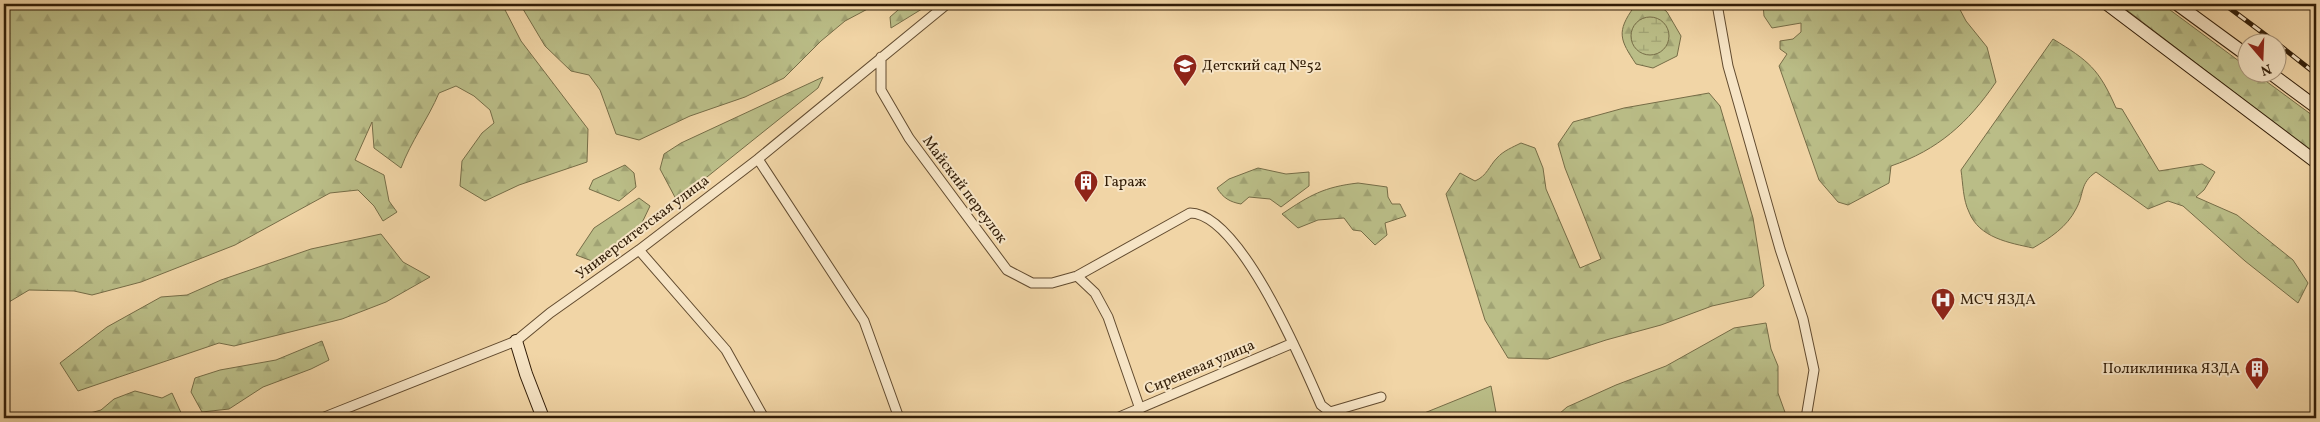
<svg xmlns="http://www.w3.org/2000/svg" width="2320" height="422" viewBox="0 0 2320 422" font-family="Vollkorn,serif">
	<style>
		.grass { fill: #babd87; stroke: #766d47 }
		.forest { fill: url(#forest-firs); stroke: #766d47 }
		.wetland { fill: url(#wetland-marsh); stroke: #766d47 }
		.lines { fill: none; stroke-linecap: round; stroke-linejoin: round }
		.street-casing { stroke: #624b2f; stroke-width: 11 }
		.secondary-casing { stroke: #321d07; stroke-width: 14 }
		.street { stroke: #f6e4c5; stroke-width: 9 }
		.secondary { stroke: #f6e4c5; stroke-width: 12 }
		.rail-casing { stroke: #321d07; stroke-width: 5 }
		.rail { stroke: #f6e4c5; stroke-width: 3; stroke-dasharray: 9; stroke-linecap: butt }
		.labels { text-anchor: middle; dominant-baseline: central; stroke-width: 4; stroke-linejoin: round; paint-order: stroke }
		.poi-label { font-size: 15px; fill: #321d07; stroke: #f6e4c5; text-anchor: start }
		.street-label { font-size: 15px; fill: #321d07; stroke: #f6e4c5 }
	</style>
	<defs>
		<pattern id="forest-firs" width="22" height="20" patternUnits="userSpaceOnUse" patternTransform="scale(1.25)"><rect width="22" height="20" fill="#babd87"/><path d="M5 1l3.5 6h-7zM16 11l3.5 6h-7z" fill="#a0a273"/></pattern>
		<pattern id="wetland-marsh" width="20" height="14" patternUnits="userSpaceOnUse" patternTransform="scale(1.25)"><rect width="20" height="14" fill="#babd87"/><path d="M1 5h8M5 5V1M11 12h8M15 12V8" fill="none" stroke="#a0a273"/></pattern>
	</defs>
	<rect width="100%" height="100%" fill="#f1d5a6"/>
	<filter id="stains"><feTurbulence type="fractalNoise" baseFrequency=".004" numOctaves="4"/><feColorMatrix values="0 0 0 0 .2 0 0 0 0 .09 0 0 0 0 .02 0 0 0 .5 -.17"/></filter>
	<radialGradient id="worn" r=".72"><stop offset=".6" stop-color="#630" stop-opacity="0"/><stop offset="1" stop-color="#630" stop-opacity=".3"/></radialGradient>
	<!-- grass -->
	<path class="grass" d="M 1491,386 L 1497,418 L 1412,418 Z"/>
	<!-- forest -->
	<path class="forest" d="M 4,4 L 498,4 L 503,6 L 521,41 L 588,129 L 587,162 L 519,185 L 485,201 L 460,186 L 462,161 L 482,133 L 494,123 L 490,110 L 474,96 L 456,86 L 439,93 C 428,119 411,141 401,168 L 374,148 L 372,122 L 355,160 L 384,175 L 389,201 L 397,212 L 383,221 L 374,206 L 358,190 L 330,193 L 235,245 L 141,282 L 92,295 L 74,291 L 29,290 L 4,305 Z
		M 520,4 L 877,4 L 845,21 L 821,41 L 784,78 L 745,97 L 690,116 L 639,140 L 616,134 L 600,90 L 589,75 L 571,71 L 545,46 Z
		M 905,4 L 930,4 L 891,28 L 890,17 Z
		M 1650,4 L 1658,4 L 1667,12 L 1681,36 L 1677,56 L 1653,68 L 1636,64 C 1620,40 1616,32 1634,7 Z
		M 1763,4 L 1926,4 L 1928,5 L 1957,4 L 1966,21 L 1987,47 L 1996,82 C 1968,123 1938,150 1891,166 L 1889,183 L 1848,205 L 1838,202 L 1819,180 L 1779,66 L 1787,54 L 1780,49 L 1780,41 L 1793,39 L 1801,32 L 1801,23 L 1772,28 L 1764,16 Z
		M 2119,4 L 2162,4 L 2247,67 L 2248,72 L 2255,73 L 2316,118 L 2316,155 Z
		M 2053,39 C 2089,61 2099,69 2116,108 L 2122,109 L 2159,171 L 2202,164 L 2215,172 L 2204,190 L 2196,197 L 2237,215 L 2293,260 L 2308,283 L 2298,303 L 2245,261 L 2183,206 L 2168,201 L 2148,209 L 2096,172 C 2079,184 2085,193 2076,209 C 2067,227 2050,238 2033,248 C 2010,243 1979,238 1969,212 C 1963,200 1963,184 1961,170 Z
		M 823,77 L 818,88 L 677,201 L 660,169 L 664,154 L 681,143 Z
		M 1709,93 L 1720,106 L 1753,218 L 1764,286 L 1752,297 L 1712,306 L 1661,325 L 1606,340 L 1548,359 L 1508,358 L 1485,320 L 1446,194 L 1460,173 L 1475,181 C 1487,176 1489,166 1497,158 C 1503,151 1513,147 1521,143 L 1535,148 L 1543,168 L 1546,189 L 1580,268 L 1601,259 L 1565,168 L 1558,144 L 1573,122 L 1624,108 Z
		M 625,165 L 634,173 L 636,187 L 619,201 L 589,189 L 593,180 Z
		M 1258,168 L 1286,174 L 1309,172 L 1309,186 L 1281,207 L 1270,199 L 1249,197 L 1241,204 C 1230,202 1223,198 1217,188 L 1229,179 Z
		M 1358,183 L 1387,187 L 1388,197 L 1392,204 L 1400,204 L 1406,216 L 1385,223 L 1387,235 L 1375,245 L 1361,231 L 1353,230 L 1344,218 L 1318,220 L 1298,228 L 1282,214 C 1310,195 1324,187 1358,183 Z
		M 639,198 L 650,206 L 640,227 L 592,261 L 576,255 L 594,228 Z
		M 381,234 L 403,262 L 430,277 L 386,302 L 342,319 L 234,346 L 219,343 L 78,391 L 60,363 L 107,327 L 161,297 L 187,295 L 221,280 L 311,249 Z
		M 1766,323 L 1771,349 L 1778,366 L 1778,393 L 1786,415 L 1785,418 L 1566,418 L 1559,414 L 1567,407 L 1616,385 L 1666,366 L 1734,328 Z
		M 322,341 L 329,360 L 311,369 L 263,387 L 229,409 L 202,412 L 191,392 L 195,378 L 220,370 L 276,360 Z
		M 135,391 L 162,398 L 172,393 L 183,417 L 72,418 L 101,410 L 114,399 Z"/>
	<!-- wetland -->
	<path class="wetland" d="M1631 36a19 19 0 1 1 38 0a19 19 0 1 1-38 0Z"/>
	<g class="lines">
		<defs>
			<path id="street" d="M 1717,4 L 1728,66 L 1780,249 L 1803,319 L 1814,370 L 1806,418
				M 881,57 L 881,90 L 909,138 L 1007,270 L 1032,283 L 1052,283 L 1077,276 L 1190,213 C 1240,213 1303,364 1321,405 L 1330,412 L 1381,397
				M 758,159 L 864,321 L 899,418
				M 639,250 L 726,350 L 764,418
				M 1077,276 L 1095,293 L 1108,317 L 1140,409
				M 322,418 L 516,341 L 550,313 L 639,250 L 758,159 L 947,4
				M 1117,418 L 1293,343"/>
			<path id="secondary" d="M 2107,4 L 2316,162
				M 2177,4 L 2248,56
				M 2269,72 L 2316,107
				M 516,341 L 526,374 L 543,418"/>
		</defs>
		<!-- street casing -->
		<use href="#street" class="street-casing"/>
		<!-- secondary casing -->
		<use href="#secondary" class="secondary-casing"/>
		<!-- street -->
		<use href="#street" class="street"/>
		<!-- secondary -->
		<use href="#secondary" class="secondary"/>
		<defs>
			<path id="rail" d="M 2224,4 L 2275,42
				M 2278,44 L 2316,74"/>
		</defs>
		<!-- rail casing -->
		<use href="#rail" class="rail-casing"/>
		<!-- rail -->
		<use href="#rail" class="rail"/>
	</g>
	<!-- icons -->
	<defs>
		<symbol id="school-pin" viewBox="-11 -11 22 30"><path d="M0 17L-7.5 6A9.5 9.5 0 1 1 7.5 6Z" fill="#8f2418" stroke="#f6e4c5"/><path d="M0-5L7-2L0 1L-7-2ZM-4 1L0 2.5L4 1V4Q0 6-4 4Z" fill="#fff"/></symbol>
		<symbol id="building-pin" viewBox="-11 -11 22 30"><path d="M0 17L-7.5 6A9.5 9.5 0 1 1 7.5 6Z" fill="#8f2418" stroke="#f6e4c5"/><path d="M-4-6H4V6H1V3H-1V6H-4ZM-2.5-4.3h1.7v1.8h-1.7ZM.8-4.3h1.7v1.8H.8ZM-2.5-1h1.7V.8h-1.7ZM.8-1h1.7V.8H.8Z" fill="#fff"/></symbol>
		<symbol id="hospital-pin" viewBox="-11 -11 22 30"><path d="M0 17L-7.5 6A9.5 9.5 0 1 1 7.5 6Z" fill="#8f2418" stroke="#f6e4c5"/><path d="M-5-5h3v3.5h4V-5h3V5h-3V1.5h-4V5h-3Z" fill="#fff"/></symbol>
	</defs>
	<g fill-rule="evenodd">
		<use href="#school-pin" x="1171" y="52" width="28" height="38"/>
		<use href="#building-pin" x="1072" y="168" width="28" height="38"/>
		<use href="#hospital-pin" x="1929" y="286" width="28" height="38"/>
		<use href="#building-pin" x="2243" y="355" width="28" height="38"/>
	</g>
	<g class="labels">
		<!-- poi labels -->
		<g class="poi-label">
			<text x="1202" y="66">Детский сад №52</text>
			<text x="1104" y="182">Гараж</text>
			<text x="1960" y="300">МСЧ ЯЗДА</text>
			<text x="2240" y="369" text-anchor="end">Поликлиника ЯЗДА</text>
		</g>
		<!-- street labels -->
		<g class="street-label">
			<text transform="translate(964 190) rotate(53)">Майский переулок</text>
			<text transform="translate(643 228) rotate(-37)">Университетская улица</text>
			<text transform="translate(1200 368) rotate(-23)">Сиреневая улица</text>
		</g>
	</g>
	<!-- margin -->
	<rect width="2320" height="422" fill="none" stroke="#f1d5a6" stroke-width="20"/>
	<rect x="5" y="5" width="2310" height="412" fill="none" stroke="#321d07" stroke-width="2.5"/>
	<rect x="10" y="10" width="2300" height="402" fill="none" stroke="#321d07"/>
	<!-- north arrow -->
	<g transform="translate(2262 58) rotate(161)"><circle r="24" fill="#f6e4c5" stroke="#a89479"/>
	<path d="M0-4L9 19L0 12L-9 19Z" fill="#8f2418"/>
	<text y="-8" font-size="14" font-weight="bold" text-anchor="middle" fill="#321d07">N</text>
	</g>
	<rect width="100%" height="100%" filter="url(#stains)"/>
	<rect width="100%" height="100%" fill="url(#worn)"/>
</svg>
